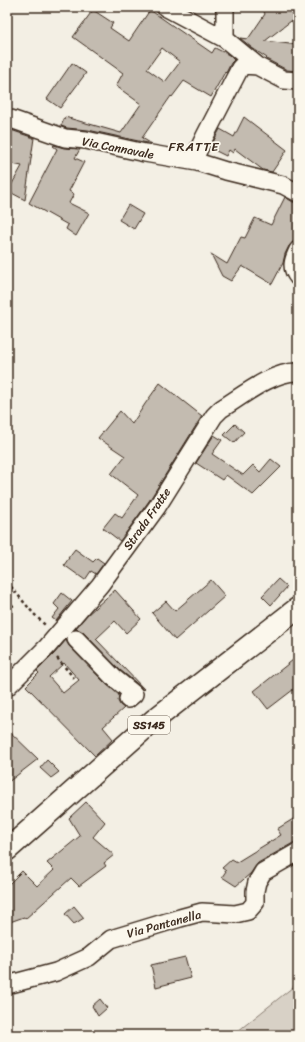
<svg xmlns="http://www.w3.org/2000/svg" width="305" height="1042" viewBox="0 0 305 1042" font-family="Sriracha,sans-serif">
	<style>
		.green { fill: #d8d1c6; stroke: #8a7e72 }
		.building { fill: #c3bbb0; stroke: #3b2a1e; fill-rule: evenodd }
		.lines { fill: none; stroke-linecap: round; stroke-linejoin: round }
		.minor-casing { stroke: #3b2a1e; stroke-width: 20 }
		.major-casing { stroke: #3b2a1e; stroke-width: 24 }
		.path { stroke: #3b2a1e; stroke-width: 2.5; stroke-dasharray: 3 3; stroke-linecap: butt }
		.minor { stroke: #fbf7ec; stroke-width: 17 }
		.major { stroke: #fbf7ec; stroke-width: 21 }
		.labels { text-anchor: middle; dominant-baseline: central; stroke-width: 3.5; stroke-linejoin: round; paint-order: stroke }
		.shield { fill: #fbf7ec; stroke: #75685c; stroke-width: 1 }
		.shield-label { font-size: 11px; font-weight: bold; fill: #3b2a1e }
		.street-label { font-size: 12px; fill: #3b2a1e; stroke: #fbf7ec }
		.neighbourhood-label { font-size: 13px; letter-spacing: 1px; fill: #3b2a1e; stroke: #fbf7ec }
	</style>
	<rect width="100%" height="100%" fill="#f3efe4"/>
	<filter id="ink" filterUnits="userSpaceOnUse"><feTurbulence type="fractalNoise" baseFrequency=".025" numOctaves="2"/><feDisplacementMap in="SourceGraphic" scale="8" xChannelSelector="R" yChannelSelector="G"/><feConvolveMatrix kernelMatrix="1 2 1 2 8 2 1 2 1" color-interpolation-filters="sRGB"/></filter>
	<g filter="url(#ink)">
		<!-- green -->
		<path class="green" d="M 298,983 L 298,1035 L 233,1035 Z"/>
		<!-- building -->
		<path class="building" d="M 262,7 L 298,7 L 298,26 L 291,21 L 265,41 L 298,45 L 298,71 L 287,70 L 268,60 L 266,59 L 267,58 L 252,48 L 240,38 L 248,39 L 265,14 Z
			M 93,10 L 113,23 L 110,28 L 129,41 L 150,10 L 212,53 L 215,48 L 229,55 L 234,60 L 231,63 L 226,73 L 225,72 L 211,97 L 184,81 L 172,97 L 171,96 L 142,138 L 152,144 L 88,130 L 67,128 L 61,126 L 65,117 L 121,133 L 141,104 L 116,86 L 123,73 L 73,37 ZM 162,48 L 180,62 L 165,82 L 147,69 Z
			M 72,63 L 86,73 L 60,108 L 47,99 Z
			M 244,117 L 287,150 L 272,172 L 263,170 L 235,149 L 233,153 L 229,150 L 226,156 L 210,148 L 220,129 L 234,137 Z
			M 8,129 L 34,138 L 25,200 L 8,191 L 22,166 L 7,163 L 7,135 Z
			M 54,145 L 64,148 L 80,149 L 75,158 L 84,162 L 69,191 L 74,194 L 69,203 L 89,213 L 76,236 L 66,229 L 68,225 L 29,203 L 57,149 L 53,146 Z
			M 285,197 L 293,202 L 298,203 L 298,240 L 293,242 L 289,246 L 285,254 L 283,263 L 272,284 L 242,266 L 231,281 L 222,276 L 211,254 L 227,264 L 241,237 L 245,238 L 255,218 L 271,225 Z
			M 128,205 L 143,214 L 134,229 L 119,220 Z
			M 160,383 L 202,416 L 149,501 L 120,541 L 103,528 L 115,513 L 122,518 L 138,495 L 111,474 L 125,456 L 98,438 L 120,411 L 132,424 L 145,404 Z
			M 235,424 L 244,432 L 234,443 L 224,435 Z
			M 214,435 L 222,440 L 212,454 L 243,475 L 253,465 L 260,472 L 271,459 L 281,467 L 253,495 L 226,475 L 222,480 L 196,463 Z
			M 75,549 L 93,562 L 97,558 L 104,563 L 96,574 L 91,571 L 85,580 L 64,565 L 69,558 L 68,558 Z
			M 278,579 L 287,587 L 271,605 L 262,596 Z
			M 211,580 L 225,596 L 175,640 L 152,613 L 166,601 L 175,611 Z
			M 115,590 L 141,619 L 126,633 L 115,621 L 96,639 L 144,689 L 143,690 L 140,686 L 120,670 L 83,632 L 79,630 L 75,629 L 87,615 Z
			M 62,593 L 72,601 L 56,621 L 52,618 L 59,609 L 54,604 Z
			M 66,640 L 69,646 L 106,684 L 119,695 L 118,701 L 120,705 L 124,708 L 103,727 L 113,739 L 95,756 L 26,686 L 39,673 L 37,671 L 54,654 ZM 64,663 L 79,680 L 63,693 L 49,677 Z
			M 298,656 L 298,686 L 268,709 L 254,691 Z
			M 7,729 L 38,759 L 7,783 Z
			M 47,760 L 59,772 L 51,778 L 40,768 Z
			M 86,802 L 105,822 L 93,837 L 114,855 L 104,863 L 106,866 L 79,886 L 71,878 L 25,919 L 24,917 L 7,923 L 7,886 L 22,871 L 37,886 L 54,870 L 47,863 L 80,836 L 69,818 Z
			M 298,816 L 298,842 L 293,843 L 258,863 L 255,867 L 251,873 L 236,886 L 222,877 L 226,871 L 222,868 L 232,859 L 237,862 L 281,835 L 277,829 Z
			M 74,906 L 84,918 L 74,924 L 65,914 Z
			M 185,957 L 191,978 L 156,987 L 151,965 Z
			M 100,999 L 107,1008 L 98,1016 L 92,1006 Z"/>
		<g class="lines">
			<defs>
				<path id="minor" d="M 165,7 L 225,39 L 259,67 L 284,80 L 298,81
					M 225,7 L 225,39
					M 7,119 L 11,119 L 65,138 L 86,140 L 145,153 L 197,162 L 226,171 L 283,185 L 298,193
					M 193,161 L 205,136 L 240,68 L 243,65 L 258,66
					M 298,250 C 293,260 290,268 298,277
					M 76,639 L 113,677 L 134,694 L 128,699
					M 7,687 L 47,647 L 100,585 L 157,507 L 214,416 L 221,409 C 242,396 273,371 298,372
					M 7,985 L 56,972 L 89,957 L 111,939 L 180,918 L 202,912 L 235,914 L 248,911 L 255,903 L 255,891 L 257,882 L 263,872 L 298,852"/>
				<path id="major" d="M 7,850 L 154,720 L 298,608"/>
			</defs>
			<!-- minor casing -->
			<use href="#minor" class="minor-casing"/>
			<!-- major casing -->
			<use href="#major" class="major-casing"/>
			<!-- path -->
			<path class="path" d="M 7,582 L 33,613 L 46,626
				M 7,600 L 13,606 L 7,620
				M 57,658 L 74,678"/>
			<!-- minor -->
			<use href="#minor" class="minor"/>
			<!-- major -->
			<use href="#major" class="major"/>
		</g>
	</g>
	<g class="labels">
		<!-- shield labels -->
		<rect class="shield" x="128" y="716" width="42" height="18" rx="3"/>
		<g class="shield-label">
			<text x="149" y="725">SS145</text>
		</g>
		<!-- street labels -->
		<g class="street-label">
			<text transform="translate(118 148) rotate(11)">Via Cannavale</text>
			<text transform="translate(147 519) rotate(-55)">Strada Fratte</text>
			<text transform="translate(164 924) rotate(-15)">Via Pantanella</text>
		</g>
		<!-- neighbourhood labels -->
		<g class="neighbourhood-label">
			<text x="194" y="146">FRATTE</text>
		</g>
	</g>
	<!-- margin -->
	<rect width="305" height="1042" fill="none" stroke="#fbf7ec" stroke-width="24"/>
	<rect x="12" y="12" width="281" height="1018" fill="none" stroke="#3b2a1e" stroke-width="1.5" filter="url(#ink)"/>
</svg>
